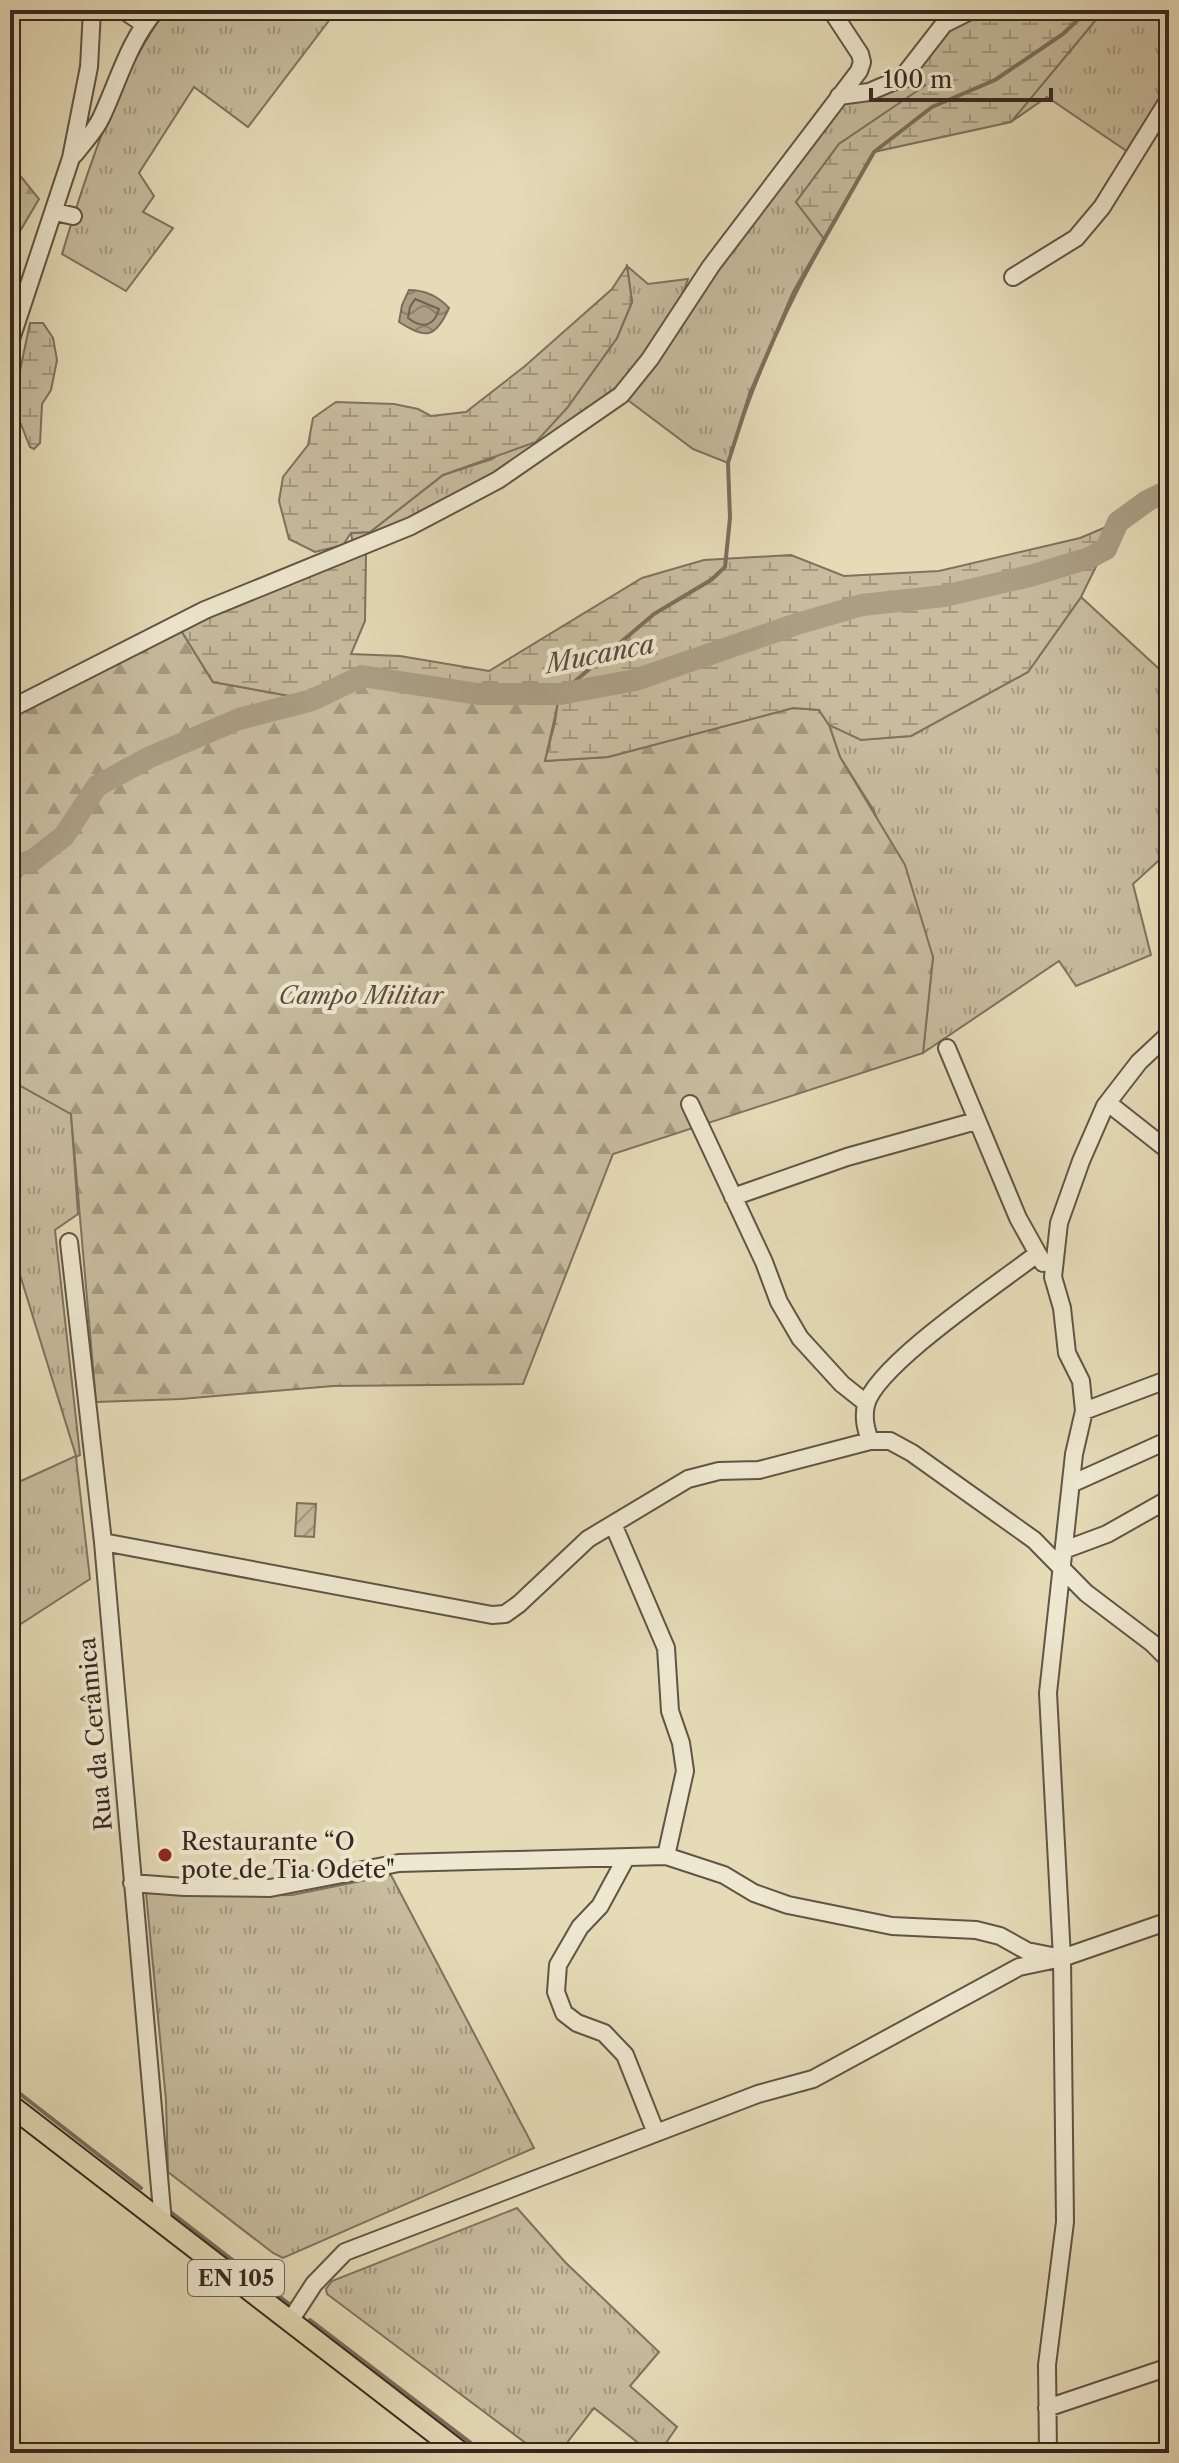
<svg xmlns="http://www.w3.org/2000/svg" width="1179" height="2463" viewBox="0 0 1179 2463" font-family="'Libre Caslon Text',serif">
	<style>
		.grass { fill: url(#grass-tufts); stroke: #7f7260; stroke-width: 2 }
		.forest { fill: url(#forest-firs); stroke: #7f7260; stroke-width: 2 }
		.wetland { fill: url(#wetland-marsh); stroke: #7f7260; stroke-width: 2 }
		.garden { fill: url(#garden-furrows); stroke: #7f7260; stroke-width: 2 }
		.water { fill: url(#water-waves); stroke: #7c6e5c; stroke-width: 2 }
		.lines { fill: none; stroke-linecap: round; stroke-linejoin: round }
		.shore { stroke: #706252; stroke-width: 2 }
		.stream { stroke: #7c6e5c; stroke-width: 4 }
		.river { stroke: #aa9e84; stroke-width: 22 }
		.minor-casing { stroke: #625446; stroke-width: 20 }
		.major-casing { stroke: #372721; stroke-width: 24 }
		.minor { stroke: #eee8d0; stroke-width: 16 }
		.major { stroke: #e5dbb7; stroke-width: 20 }
		.poi-dot { fill: #8f2418; stroke: #eee8d0; stroke-width: 3 }
		.labels { text-anchor: middle; dominant-baseline: central; stroke-width: 8; stroke-linejoin: round; paint-order: stroke }
		.shield { fill: #eee8d0; stroke: #6e6156; stroke-width: 2 }
		.shield-label { font-size: 22px; font-weight: bold; fill: #372721 }
		.park-label { font-size: 24px; font-style: italic; fill: #5b4c40; stroke: #eee8d0 }
		.street-label { font-size: 24px; fill: #372721; stroke: #eee8d0 }
		.poi-label { font-size: 24px; fill: #372721; stroke: #eee8d0; text-anchor: start }
		.water-label { font-size: 26px; font-style: italic; fill: #5a4b3f; stroke: #eee8d0 }
	</style>
	<defs>
		<pattern id="grass-tufts" width="24" height="20" patternUnits="userSpaceOnUse" patternTransform="scale(2)"><rect width="24" height="20" fill="#c7bc9e"/><path d="M3 7l-1-3M5 7V3M7 7l1-3M15 17l-1-3M17 17v-4M19 17l1-3" fill="none" stroke="#a29980"/></pattern>
		<pattern id="forest-firs" width="22" height="20" patternUnits="userSpaceOnUse" patternTransform="scale(2)"><rect width="22" height="20" fill="#c7bc9e"/><path d="M5 1l3.5 6h-7zM16 11l3.5 6h-7z" fill="#a29980"/></pattern>
		<pattern id="wetland-marsh" width="20" height="14" patternUnits="userSpaceOnUse" patternTransform="scale(2)"><rect width="20" height="14" fill="#c7bc9e"/><path d="M1 5h8M5 5V1M11 12h8M15 12V8" fill="none" stroke="#a29980"/></pattern>
		<pattern id="garden-furrows" width="10" height="10" patternUnits="userSpaceOnUse" patternTransform="scale(2)"><rect width="10" height="10" fill="#c7bc9e"/><path d="M-1 1l2-2M0 10L10 0M9 11l2-2" fill="none" stroke="#a29980"/></pattern>
		<pattern id="water-waves" width="16" height="10" patternUnits="userSpaceOnUse" patternTransform="scale(2)"><rect width="16" height="10" fill="#aa9e84"/><path d="M0 5q4-4 8 0t8 0" fill="none" stroke="#8b816c"/></pattern>
	</defs>
	<rect width="100%" height="100%" fill="#e5dbb7"/>
	<filter id="stains"><feTurbulence type="fractalNoise" baseFrequency=".0025" numOctaves="4"/><feColorMatrix values="0 0 0 0 .2 0 0 0 0 .09 0 0 0 0 .02 0 0 0 .5 -.17"/></filter>
	<radialGradient id="worn" r=".72"><stop offset=".6" stop-color="#630" stop-opacity="0"/><stop offset="1" stop-color="#630" stop-opacity=".3"/></radialGradient>
	<!-- grass -->
	<path class="grass" d="M 166,10 L 337,10 L 248,127 L 194,87 L 139,173 L 154,196 L 143,212 L 173,228 L 126,291 L 62,254 C 87,171 116,80 166,10 Z
		M 1104,10 L 1169,10 L 1169,99 L 1134,156 L 1047,97 L 1011,122 Z
		M 928,84 L 839,144 L 796,202 L 825,240 C 784,311 753,384 728,463 L 693,449 L 621,395 L 567,434 L 354,550 L 351,533 L 370,532 L 443,475 L 492,459 L 567,408 L 617,338 L 632,302 L 627,266 L 648,284 L 688,279 L 676,313 L 839,96 Z
		M 1081,597 L 1169,678 L 1169,851 L 1133,884 L 1151,955 L 1076,986 L 1059,961 L 923,1053 L 933,957 L 874,811 L 840,757 L 829,725 L 869,739 L 911,736 L 1028,672 Z
		M 10,1080 L 71,1114 L 78,1214 L 55,1230 L 80,1455 L 76,1457 L 90,1579 L 10,1631 L 10,1486 L 76,1456 L 16,1262 L 10,1265 Z
		M 391,1875 L 534,2148 L 283,2258 L 273,2253 L 168,2172 L 166,2100 L 146,1893 L 214,1896 L 292,1895 Z
		M 517,2208 L 565,2262 L 659,2352 L 630,2386 L 677,2427 L 659,2453 L 651,2453 L 594,2408 L 559,2453 L 539,2453 L 327,2294 L 326,2289 L 332,2281 Z"/>
	<!-- forest -->
	<path class="forest" d="M 10,163 L 39,199 L 10,248 Z
		M 177,624 L 213,682 L 312,700 L 362,676 L 478,694 L 560,694 L 545,761 L 608,757 L 793,708 L 819,710 L 829,725 L 840,757 L 905,865 L 933,957 L 923,1053 L 613,1154 L 523,1384 L 333,1386 L 181,1399 L 96,1402 L 71,1114 L 10,1080 L 10,890 L 33,860 L 10,855 L 10,709 Z"/>
	<!-- wetland -->
	<path class="wetland" d="M 972,10 L 1104,10 L 1011,122 L 874,152 L 825,240 L 796,202 L 839,144 L 926,85 L 869,92 L 902,78 L 944,24 Z
		M 627,266 L 632,302 L 617,338 L 567,408 L 536,442 L 443,475 L 370,532 L 351,533 L 343,545 L 315,552 L 289,539 L 279,501 L 283,477 L 308,445 L 313,418 L 336,402 L 394,404 L 418,409 L 431,416 L 466,412 L 525,366 L 612,289 Z
		M 30,323 L 43,323 L 53,338 L 57,360 L 51,390 L 42,404 L 40,443 L 34,449 L 30,447 L 13,404 Z
		M 1118,522 L 1081,597 L 1028,672 L 911,736 L 861,740 L 829,725 L 819,710 L 793,708 L 608,757 L 545,761 L 555,722 L 559,694 L 478,694 L 362,676 L 312,700 L 213,682 L 177,624 L 366,552 L 365,621 L 351,654 L 400,656 L 489,671 L 642,578 L 704,560 L 791,555 L 844,576 L 939,571 L 1080,538 Z
		M 10,855 L 33,860 L 10,890 Z"/>
	<!-- garden -->
	<path class="garden" d="M 297,1503 L 316,1504 L 314,1537 L 295,1536 Z"/>
	<!-- water -->
	<path class="water" d="M 409,290 C 425,290 438,296 449,308 C 435,339 426,339 399,322 L 402,305 Z"/>
	<g class="lines">
		<!-- shore -->
		<path class="shore" d="M 415,299 L 439,309 C 434,327 422,329 408,318 L 410,307 Z"/>
		<!-- stream -->
		<path class="stream" d="M 560,694 L 654,614 L 711,580 L 725,567 L 730,518 L 728,463 L 750,394 L 794,292 L 874,152 L 932,107 L 995,80 L 1063,34 L 1088,10
			M 10,2086 L 141,2188
			M 168,2210 L 293,2307
			M 310,2320 L 484,2453"/>
		<!-- river -->
		<path class="river" d="M 10,868 L 33,860 L 64,836 L 97,786 L 150,757 L 239,719 L 312,700 L 362,676 L 478,694 L 560,694 L 635,680 L 797,624 L 862,605 L 944,596 L 1030,576 L 1089,558 L 1106,549 L 1118,522 L 1147,501 L 1169,490"/>
		<defs>
			<path id="minor" d="M 123,10 L 144,24
				M 839,96 L 869,92 L 902,78 L 944,24 L 972,10
				M 75,154 C 84,142 95,131 101,118 C 119,80 128,42 156,10
				M 55,212 L 73,216
				M 1013,277 L 1076,238 L 1102,207 L 1169,99
				M 10,342 L 71,158 L 89,67 L 92,10
				M 10,709 L 205,610 L 411,526 L 498,480 L 621,395 L 650,359 L 711,266 L 859,71 L 862,62 L 860,54 L 831,10
				M 947,1048 L 1018,1218 L 1043,1263
				M 1108,1103 L 1169,1151
				M 690,1104 L 764,1262 L 779,1302 L 800,1338 L 842,1384 L 866,1403
				M 733,1197 L 847,1157 L 976,1121
				M 69,1242 L 103,1542 L 163,2222
				M 1084,1411 L 1169,1379
				M 870,1441 C 866,1429 863,1418 866,1405 C 876,1365 1001,1282 1037,1254
				M 1071,1484 L 1169,1440
				M 613,1524 L 666,1648 L 670,1711 L 681,1743 L 685,1771 L 666,1856
				M 103,1542 L 492,1615 L 505,1614 L 519,1604 L 588,1539 L 688,1479 L 719,1471 L 759,1470 L 870,1441 L 890,1441 L 912,1453 L 1034,1540 L 1086,1593 L 1152,1643 L 1169,1660
				M 1064,1550 L 1107,1534 L 1169,1499
				M 626,1858 L 600,1906 L 580,1927 L 558,1965 L 556,1992 L 564,2013 L 577,2023 L 604,2033 L 625,2055 L 656,2133
				M 132,1883 L 184,1887 L 270,1888 L 399,1863 L 666,1856 L 724,1875 L 754,1893 L 788,1905 L 892,1926 L 976,1930 L 1000,1936 L 1027,1951 L 1052,1956
				M 290,2321 L 314,2284 L 345,2252 L 758,2094 L 813,2079 L 1019,1967 L 1062,1958 L 1169,1921
				M 1047,2408 L 1169,2367
				M 1048,2453 L 1047,2365 L 1065,2222 L 1062,1958 L 1048,1693 L 1074,1454 L 1084,1411 L 1081,1381 L 1067,1353 L 1062,1308 L 1053,1277 L 1059,1223 L 1081,1161 L 1105,1106 L 1139,1062 L 1169,1034"/>
			<path id="major" d="M 10,2105 L 461,2453"/>
		</defs>
		<!-- minor casing -->
		<use href="#minor" class="minor-casing"/>
		<!-- major casing -->
		<use href="#major" class="major-casing"/>
		<!-- minor -->
		<use href="#minor" class="minor"/>
		<!-- major -->
		<use href="#major" class="major"/>
	</g>
	<!-- markers -->
	<circle class="poi-dot" cx="165" cy="1855" r="8"/>
	<g class="labels">
		<!-- shield labels -->
		<rect class="shield" x="188" y="2260" width="96" height="36" rx="6"/>
		<g class="shield-label">
			<text x="236" y="2278">EN 105</text>
		</g>
		<!-- park labels -->
		<g class="park-label">
			<text x="361" y="995">Campo Militar</text>
		</g>
		<!-- street labels -->
		<g class="street-label">
			<text transform="translate(95 1734) rotate(-95)">Rua da Cerâmica</text>
		</g>
		<!-- poi labels -->
		<g class="poi-label">
			<text x="181" y="1841">Restaurante “O<tspan x="181" dy="28">pote de Tia Odete"</tspan></text>
		</g>
		<!-- water labels -->
		<g class="water-label">
			<text transform="translate(600 654) rotate(-11)">Mucanca</text>
		</g>
	</g>
	<!-- margin -->
	<rect width="1179" height="2463" fill="none" stroke="#e5dbb7" stroke-width="40"/>
	<rect x="12" y="12" width="1155" height="2439" fill="none" stroke="#372721" stroke-width="4"/>
	<rect x="20" y="20" width="1139" height="2423" fill="none" stroke="#372721" stroke-width="2"/>
	<!-- scale -->
	<path d="M871 88v12h180v-12" fill="none" stroke="#372721" stroke-width="4"/>
	<text x="883" y="88" font-size="24" fill="#372721" stroke="#eee8d0" stroke-width="6" paint-order="stroke">100 m</text>
	<rect width="100%" height="100%" filter="url(#stains)"/>
	<rect width="100%" height="100%" fill="url(#worn)"/>
</svg>
